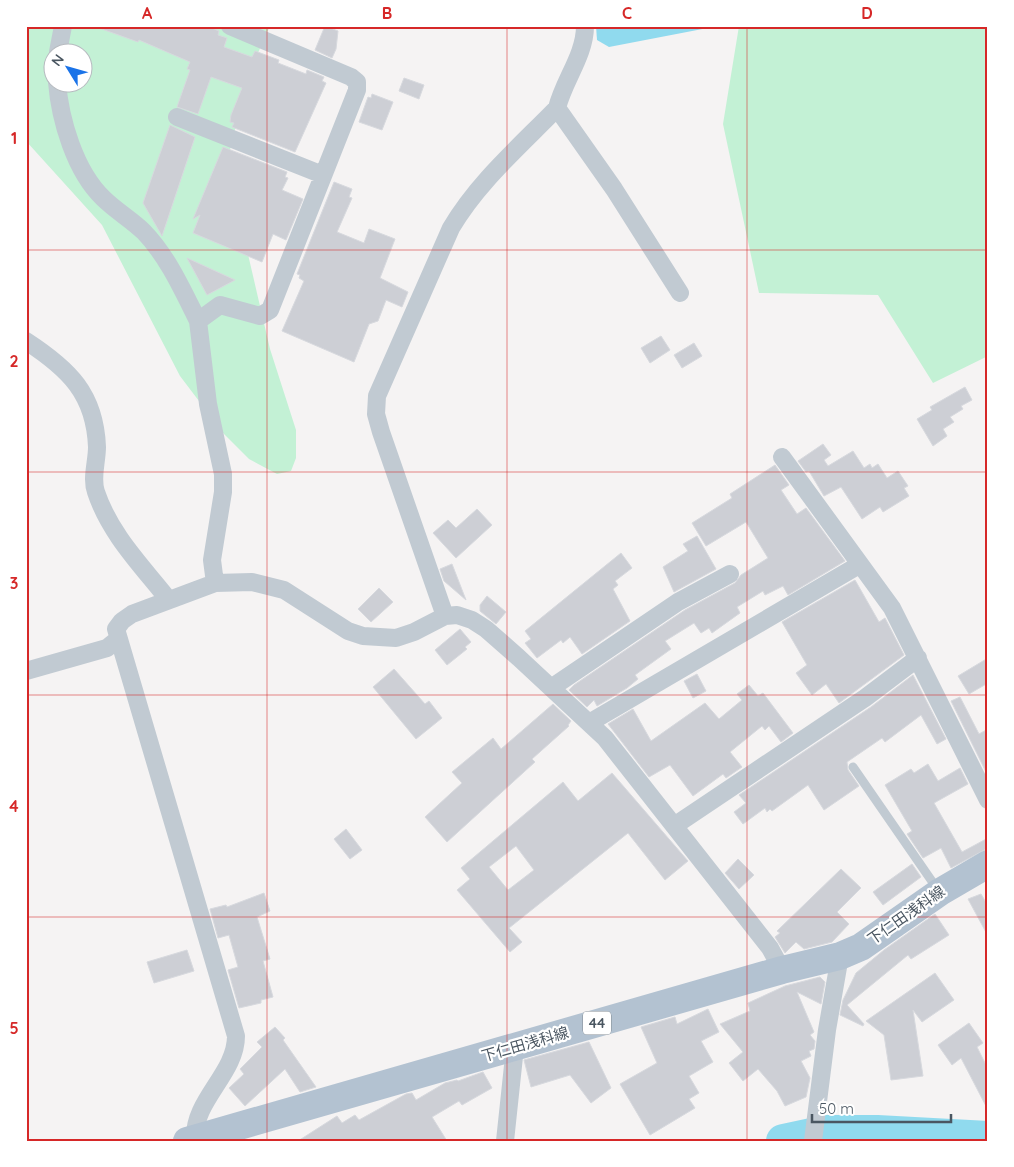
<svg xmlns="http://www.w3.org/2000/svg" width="1014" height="1167" viewBox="0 0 1014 1167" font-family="Quicksand,'Noto Sans JP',sans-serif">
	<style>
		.green { fill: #c3f1d5; fill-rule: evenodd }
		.water { fill: #90daee }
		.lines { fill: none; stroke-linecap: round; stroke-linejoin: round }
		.river { stroke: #90daee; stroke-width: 34 }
		.building { fill: #cdcfd5; stroke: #d7d9de; fill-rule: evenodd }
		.lane { stroke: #c1cad2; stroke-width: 9 }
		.street { stroke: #c1cad2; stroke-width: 18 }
		.primary { stroke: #b3c2d1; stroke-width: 28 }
		.grid { fill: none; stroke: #d62828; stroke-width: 1; stroke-opacity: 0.55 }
		.labels { text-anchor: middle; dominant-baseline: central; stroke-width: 4.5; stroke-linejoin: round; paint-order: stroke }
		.shield { fill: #fff; stroke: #808990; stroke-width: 1 }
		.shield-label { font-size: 14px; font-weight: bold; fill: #4a5661 }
		.street-label { font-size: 15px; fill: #4a5661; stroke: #fff }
		.neatline { fill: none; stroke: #d62828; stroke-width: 2 }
		.grid-label { font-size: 16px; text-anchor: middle; font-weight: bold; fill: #d62828 }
	</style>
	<rect width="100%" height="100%" fill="#f5f3f3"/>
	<!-- green -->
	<path class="green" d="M 26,26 L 270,26 L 248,75 L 229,154 L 240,220 L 270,349 L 296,430 L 296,458 L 291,471 L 277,474 L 249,459 L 224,434 L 180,376 L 102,225 L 26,141 ZM 52,52 L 82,52 L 82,82 L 52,82 Z
		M 739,26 L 988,26 L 988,356 L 933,383 L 878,295 L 759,293 L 723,124 Z"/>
	<!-- water -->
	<path class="water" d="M 596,26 L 718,26 L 609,47 L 597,40 Z"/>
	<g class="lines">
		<!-- river -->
		<path class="river" d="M 783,1141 L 825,1132 L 877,1132 L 988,1138"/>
	</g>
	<!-- building -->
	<path class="building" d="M 99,26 L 207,26 L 219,31 L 218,35 L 227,38 L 224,47 L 252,57 L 255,51 L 279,60 L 278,63 L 306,74 L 307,70 L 324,77 L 322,81 L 326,83 L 295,152 L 232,127 L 234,123 L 230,122 L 231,115 L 242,88 L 211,77 L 198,114 L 177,107 L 190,70 L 187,69 L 190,62 L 139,40 L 138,42 L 99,28 Z
		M 325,26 L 338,31 L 336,49 L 332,58 L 315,50 Z
		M 404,78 L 424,85 L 419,99 L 399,91 Z
		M 372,94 L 393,102 L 382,130 L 359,122 L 368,97 L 371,98 Z
		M 170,125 L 195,137 L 162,236 L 143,203 Z
		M 223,147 L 287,172 L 285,177 L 288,178 L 282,190 L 303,199 L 286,240 L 273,234 L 262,262 L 193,233 L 200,215 L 193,219 Z
		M 334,182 L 352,189 L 349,197 L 352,198 L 337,232 L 364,243 L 369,229 L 395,239 L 380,278 L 408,292 L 402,307 L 386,300 L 378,321 L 369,324 L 354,362 L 282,331 L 304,281 L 299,278 L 300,275 L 297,274 Z
		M 187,258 L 235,280 L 207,295 Z
		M 661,336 L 670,350 L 650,363 L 641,348 Z
		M 694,343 L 702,356 L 682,368 L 674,355 Z
		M 965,387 L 972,400 L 961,406 L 963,409 L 950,417 L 954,422 L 943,429 L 947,436 L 933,446 L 917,419 L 932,410 L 930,407 Z
		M 823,444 L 831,455 L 824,460 L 828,466 L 853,451 L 864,468 L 870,464 L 872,468 L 878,464 L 887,478 L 898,471 L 908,486 L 904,488 L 909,496 L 883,512 L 880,507 L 862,519 L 841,487 L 824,496 L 809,471 L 806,472 L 798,461 Z
		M 775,465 L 789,485 L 781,490 L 797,514 L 806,508 L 845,561 L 788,595 L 783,586 L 765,595 L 763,591 L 737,607 L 740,613 L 712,633 L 709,628 L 701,633 L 694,623 L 665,641 L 671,649 L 635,675 L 638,679 L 627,688 L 597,706 L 594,700 L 587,707 L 569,690 L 574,685 L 685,610 L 735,583 L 741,575 L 768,558 L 746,522 L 706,546 L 692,523 L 732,498 L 730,494 Z
		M 477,509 L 492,525 L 456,558 L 433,533 L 448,520 L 456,528 Z
		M 697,536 L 716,569 L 674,592 L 663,567 L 688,551 L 683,544 Z
		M 621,553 L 632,568 L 615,581 L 618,585 L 613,589 L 630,621 L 582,654 L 570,637 L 563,643 L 561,640 L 537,658 L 525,643 L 531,639 L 525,631 Z
		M 452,564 L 466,600 L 444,581 L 440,569 Z
		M 855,580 L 879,622 L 885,618 L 904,655 L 839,703 L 826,684 L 812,695 L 796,673 L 807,665 L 782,622 Z
		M 379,588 L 393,602 L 371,622 L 358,609 Z
		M 487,596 L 506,612 L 496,624 L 480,611 L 480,605 Z
		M 460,629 L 471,642 L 465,647 L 467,649 L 447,665 L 435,650 Z
		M 988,658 L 988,683 L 969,694 L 958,676 Z
		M 394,669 L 425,704 L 429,701 L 442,718 L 416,739 L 373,687 Z
		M 697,674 L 706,691 L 693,698 L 684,681 Z
		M 913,675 L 946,739 L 937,744 L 921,715 L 885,742 L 882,738 L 847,762 L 848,770 L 859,786 L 824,810 L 808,785 L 772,811 L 770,809 L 767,812 L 765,808 L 743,824 L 734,812 L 746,803 L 739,795 L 871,707 Z
		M 749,685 L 758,696 L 763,693 L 793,733 L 781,742 L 769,726 L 765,730 L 762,726 L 730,752 L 742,767 L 726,778 L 723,774 L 693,796 L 670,765 L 649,777 L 608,724 L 633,709 L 651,741 L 705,703 L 719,719 L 742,700 L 737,694 Z
		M 960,697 L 979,734 L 988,729 L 988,776 L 951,701 Z
		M 553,704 L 571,721 L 568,725 L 569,726 L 532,759 L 535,762 L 447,842 L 425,817 L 462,783 L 452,772 L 493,738 L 501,749 Z
		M 928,764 L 938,781 L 960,768 L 968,784 L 934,803 L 962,852 L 988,838 L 988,848 L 951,868 L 941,848 L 923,858 L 907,834 L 912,831 L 885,785 L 911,769 L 914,773 Z
		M 612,773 L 688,861 L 665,880 L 628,833 L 509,928 L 522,942 L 510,952 L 457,890 L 470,879 L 461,868 L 563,782 L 578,801 ZM 516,846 L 534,870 L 508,890 L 489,867 Z
		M 346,829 L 362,850 L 350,859 L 334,839 Z
		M 738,859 L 754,875 L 739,889 L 725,873 Z
		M 912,864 L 921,877 L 883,905 L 873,892 Z
		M 841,869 L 861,888 L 837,912 L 849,924 L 832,942 L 804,949 L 796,942 L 785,953 L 775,937 L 780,933 L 777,931 Z
		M 264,893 L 270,911 L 257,917 L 270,959 L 263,961 L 273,997 L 261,1000 L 261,1003 L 239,1008 L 228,970 L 238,967 L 229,935 L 218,938 L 210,909 L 226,905 L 227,907 Z
		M 981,894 L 988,906 L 988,936 L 968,899 Z
		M 935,914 L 949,935 L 911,959 L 908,955 L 847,1005 L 864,1024 L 863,1026 L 840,1015 L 843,1000 L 856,973 L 884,950 Z
		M 187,950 L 194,971 L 154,983 L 147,962 Z
		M 935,973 L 954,1000 L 922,1022 L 913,1010 L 923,1076 L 891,1080 L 884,1035 L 866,1021 Z
		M 820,977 L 825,982 L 821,1004 L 797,992 L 814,1032 L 810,1035 L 815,1041 L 814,1049 L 809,1051 L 811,1056 L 801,1061 L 810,1078 L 806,1097 L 785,1106 L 777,1091 L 758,1069 L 743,1081 L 729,1063 L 743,1052 L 720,1024 L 750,1011 L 748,1003 L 785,986 Z
		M 708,1009 L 719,1032 L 701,1041 L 713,1062 L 689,1076 L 699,1093 L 689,1099 L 695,1108 L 650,1135 L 620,1084 L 657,1063 L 641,1027 L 675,1017 L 677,1024 Z
		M 969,1023 L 983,1043 L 977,1047 L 988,1069 L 988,1110 L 961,1058 L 952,1065 L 938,1045 Z
		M 275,1027 L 285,1038 L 283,1040 L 316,1087 L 300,1092 L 285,1069 L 245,1106 L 229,1088 L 244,1074 L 240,1069 L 262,1047 L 257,1042 Z
		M 589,1042 L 611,1088 L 591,1103 L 570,1075 L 531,1087 L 524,1060 Z
		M 483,1072 L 492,1088 L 462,1105 L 459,1101 L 432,1117 L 447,1141 L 298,1141 L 337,1116 L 342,1123 L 355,1115 L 359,1120 L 406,1094 L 412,1093 L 416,1100 L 445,1083 L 457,1080 L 458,1081 Z"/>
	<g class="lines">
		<!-- lane -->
		<path class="lane" d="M 853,767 L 938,890"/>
		<!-- street -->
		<path class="street" d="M 58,52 L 63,26
			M 57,82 C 60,120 75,171 103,198 C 116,211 132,220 144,232 C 168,257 183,291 198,321 L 220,305 L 260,316 L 270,310 L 357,90 L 357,82 L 351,77 L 230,26
			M 557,108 L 614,189 L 680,293
			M 177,117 L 323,175
			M 198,321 L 208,404 L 223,474 L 223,492 L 212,560 L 215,583
			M 26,341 C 69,369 95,394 97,447 C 97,462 91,478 96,492 C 110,534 141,565 168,599
			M 782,457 L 892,608 L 988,800
			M 445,616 L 381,432 L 376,414 L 377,396 L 451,228 C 478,182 520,146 557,108 C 564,80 585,55 585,26
			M 26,671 L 107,648 L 118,639
			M 551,688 L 678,602 L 730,574
			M 589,723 L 859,565
			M 674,826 L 865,698 L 918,658
			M 195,1139 C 193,1100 236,1074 236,1036 L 116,629 L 122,621 L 132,614 L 215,583 L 252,582 L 284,590 L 348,631 L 363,636 L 396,638 L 414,632 L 445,616 L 457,615 L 472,620 L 486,629 L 519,658 L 605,738 L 770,948 L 782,970
			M 505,1141 L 515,1047
			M 813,1141 L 827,1030 L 840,956"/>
		<!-- primary -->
		<path class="primary" d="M 187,1141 L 782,970 L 840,956 L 861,947 L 940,892 L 988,864"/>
	</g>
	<!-- grid -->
	<path class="grid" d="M 267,26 L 267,1141M 507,26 L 507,1141M 747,26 L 747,1141M 26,250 L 988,250M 26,472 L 988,472M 26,695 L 988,695M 26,917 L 988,917"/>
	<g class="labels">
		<!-- shield labels -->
		<rect class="shield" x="583" y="1011.5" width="28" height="23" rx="4"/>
		<g class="shield-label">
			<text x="597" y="1023">44</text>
		</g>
		<!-- street labels -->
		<g class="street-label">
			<text transform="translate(906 915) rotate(-35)">下仁田浅科線</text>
			<text transform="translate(525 1044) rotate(-16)">下仁田浅科線</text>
		</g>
	</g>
	<!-- border -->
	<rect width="1014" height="1167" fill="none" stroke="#ffffff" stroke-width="55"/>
	<!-- north arrow -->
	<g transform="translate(68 68) rotate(307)"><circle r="24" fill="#ffffff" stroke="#b7bbc0"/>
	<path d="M0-4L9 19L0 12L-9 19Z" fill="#1a73e8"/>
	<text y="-8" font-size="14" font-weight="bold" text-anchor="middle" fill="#4a5661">N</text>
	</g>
	<!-- scale -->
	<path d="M812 1114v8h139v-8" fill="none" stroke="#4a5661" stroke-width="2.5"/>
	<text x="819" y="1114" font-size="15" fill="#4a5661" stroke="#ffffff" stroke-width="4" paint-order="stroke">50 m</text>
	<rect x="28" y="28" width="958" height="1112" class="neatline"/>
	<g class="grid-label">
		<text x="147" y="19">A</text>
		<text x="387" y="19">B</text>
		<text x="627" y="19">C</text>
		<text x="867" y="19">D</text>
		<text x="14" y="144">1</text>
		<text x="14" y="367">2</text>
		<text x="14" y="589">3</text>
		<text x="14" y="812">4</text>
		<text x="14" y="1034">5</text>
	</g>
</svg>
